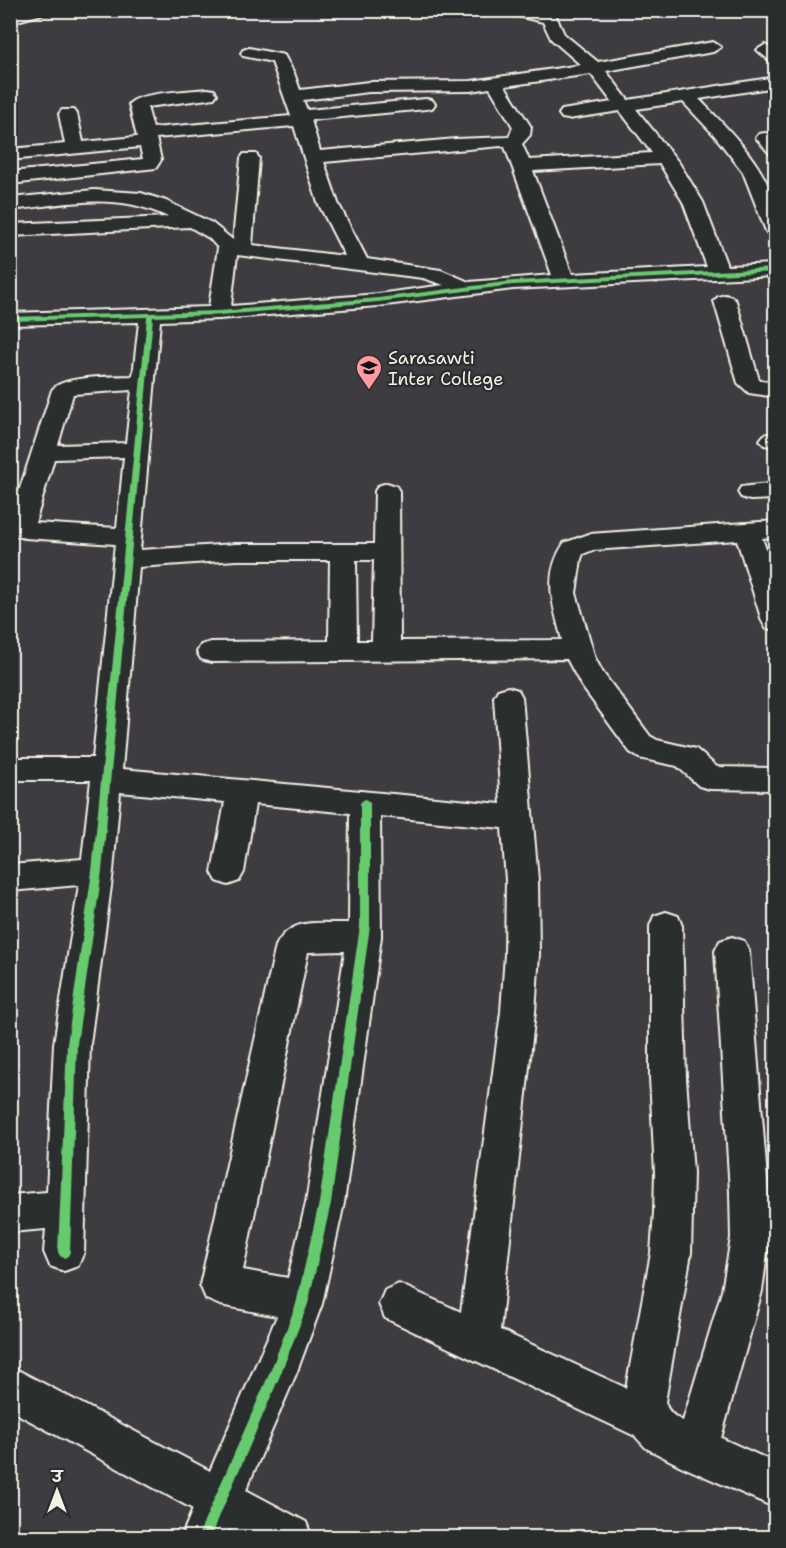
<svg xmlns="http://www.w3.org/2000/svg" width="786" height="1548" viewBox="0 0 786 1548" font-family="'Shantell Sans','Playpen Sans Deva',sans-serif">
	<style>
		.lines { fill: none; stroke-linecap: round; stroke-linejoin: round }
		.minor-casing { stroke: #f4f1e8; stroke-width: 4 }
		.minor { fill: #2a2d2e; fill-rule: evenodd }
		.cycleway-casing { stroke: #2a2d2e; stroke-width: 4 }
		.cycleway { fill: #67ca6e; fill-rule: evenodd }
		.labels { text-anchor: middle; dominant-baseline: central; stroke-width: 4.5; stroke-linejoin: round; paint-order: stroke }
		.far-poi-label { font-size: 18px; fill: #f4f1e8; stroke: #2a2d2e; text-anchor: start }
	</style>
	<rect width="100%" height="100%" fill="#3e3c41"/>
	<filter id="ink" filterUnits="userSpaceOnUse"><feTurbulence type="fractalNoise" baseFrequency=".0167" numOctaves="2"/><feDisplacementMap in="SourceGraphic" scale="12" xChannelSelector="R" yChannelSelector="G"/><feConvolveMatrix kernelMatrix="1 2 1 2 8 2 1 2 1" color-interpolation-filters="sRGB"/></filter>
	<g filter="url(#ink)">
		<g class="lines">
			<defs>
				<path id="minor" d="M 21,10 L 48,10 L 46,13 L 10,23 L 10,13 Z
					M 502,10 L 542,10 L 556,16 L 564,34 L 598,62 L 713,42 L 721,47 L 713,52 L 606,71 L 628,100 L 776,77 L 776,87 L 699,99 C 729,130 763,162 775,204 C 777,214 776,227 776,237 L 769,235 L 766,231 L 743,172 L 715,136 L 683,102 L 636,109 L 679,163 L 703,202 L 727,266 L 776,264 L 776,276 L 513,289 L 378,306 L 219,319 L 160,321 L 140,550 L 236,544 L 374,544 L 375,491 L 378,486 L 387,483 L 396,486 L 399,491 L 400,641 L 562,640 C 553,604 542,577 564,543 L 589,534 L 776,521 L 776,537 L 762,538 L 776,578 L 776,630 L 766,628 L 762,621 L 737,540 L 593,550 L 583,554 L 581,559 L 576,593 L 595,658 L 603,673 L 650,736 L 657,740 L 696,749 L 717,767 L 776,768 L 776,790 L 710,789 L 699,786 L 677,766 L 639,758 L 630,752 L 581,685 L 567,659 L 211,662 L 201,659 L 197,652 L 201,645 L 211,642 L 329,641 L 330,560 L 236,560 L 139,567 L 122,769 L 501,804 L 494,697 L 498,690 L 508,687 L 518,690 L 522,697 L 538,880 L 539,954 L 535,1012 L 500,1330 L 626,1388 L 651,1253 L 654,1212 L 655,1173 L 650,1078 L 650,926 L 654,916 L 666,912 L 678,916 L 682,926 L 686,1078 L 693,1173 L 692,1212 L 691,1253 L 665,1402 C 668,1412 674,1417 683,1421 L 722,1291 L 731,1238 L 730,1192 L 715,951 L 720,941 L 732,937 L 744,941 L 749,951 L 768,1192 L 769,1238 L 762,1291 L 721,1438 L 776,1463 L 776,1508 L 681,1466 L 646,1448 L 635,1436 L 385,1318 L 379,1304 L 385,1290 L 399,1284 L 461,1312 L 501,1012 L 505,954 L 506,880 L 502,828 L 380,816 L 381,937 L 344,1203 L 322,1304 L 296,1374 L 246,1490 L 306,1522 L 312,1538 L 244,1538 L 229,1529 L 226,1538 L 181,1538 L 193,1509 L 10,1410 L 10,1366 L 210,1471 L 277,1316 L 220,1305 L 206,1299 L 200,1285 L 276,946 C 291,916 319,924 349,923 L 350,813 L 255,804 L 244,872 L 239,881 L 228,885 L 217,881 L 212,872 L 225,802 L 120,792 L 113,871 L 90,1044 L 84,1252 L 78,1266 L 64,1271 L 50,1266 L 44,1252 L 46,1229 L 10,1232 L 10,1195 L 47,1192 L 54,1044 L 79,885 L 10,891 L 10,865 L 82,859 L 91,780 L 10,780 L 10,758 L 93,758 L 115,544 L 25,538 L 16,536 L 10,526 L 10,519 L 52,390 C 62,375 115,377 133,376 L 139,322 L 10,325 L 10,313 L 209,307 L 218,248 L 209,238 L 190,227 L 10,236 L 10,224 L 168,217 C 116,191 66,204 10,210 L 10,198 L 94,190 L 141,193 L 166,201 L 212,223 L 233,240 L 241,158 L 244,154 L 256,154 L 259,158 L 252,245 L 345,256 L 318,203 L 294,126 L 156,138 L 161,160 L 156,168 L 10,184 L 10,172 L 143,159 L 140,147 L 10,160 L 10,149 L 65,144 L 59,114 L 62,110 L 74,110 L 77,114 L 83,142 L 137,137 L 129,104 C 139,92 191,91 208,89 L 214,90 L 217,94 L 214,98 L 208,99 L 147,107 L 153,128 L 291,116 L 272,62 L 243,56 L 241,53 L 243,50 L 249,48 L 284,55 L 294,73 L 300,90 L 369,82 L 471,81 L 581,65 L 551,39 L 543,22 L 504,13 ZM 591,74 L 612,102 L 562,110 L 559,114 L 562,118 L 568,119 L 620,111 L 652,153 L 529,160 L 522,144 L 530,135 L 531,127 L 505,86 ZM 490,88 L 513,127 L 509,137 L 456,139 L 320,151 L 311,120 L 426,109 L 432,108 L 435,104 L 432,100 L 426,99 L 307,110 L 303,100 L 369,92 L 471,91 ZM 501,146 L 505,147 L 552,275 L 469,282 L 441,270 L 367,259 L 338,203 L 324,162 ZM 660,164 L 683,202 L 707,267 L 572,274 L 533,171 ZM 237,255 L 423,278 L 444,285 L 378,294 L 231,306 ZM 132,390 L 126,443 L 58,445 L 73,394 ZM 124,457 L 117,528 L 35,523 L 54,459 ZM 356,560 L 374,560 L 372,641 L 357,641 ZM 345,951 L 306,1203 L 288,1278 L 243,1270 L 308,952 Z
					M 765,45 L 776,50 L 776,63 L 770,61 L 757,50 Z
					M 765,133 L 771,134 L 776,139 L 776,155 L 770,154 L 756,138 L 759,134 Z
					M 725,295 L 732,297 L 736,301 L 759,380 L 776,383 L 776,397 L 749,393 L 738,383 L 714,301 L 718,297 Z
					M 772,433 L 776,433 L 776,447 L 764,445 L 760,440 L 764,435 Z
					M 776,483 L 776,499 L 750,500 L 741,497 L 738,492 L 741,487 Z"/>
			</defs>
			<!-- minor casing -->
			<use href="#minor" class="minor-casing"/>
			<!-- minor -->
			<use href="#minor" class="minor"/>
			<defs>
				<path id="cycleway" d="M 776,268 L 776,272 L 513,285 L 378,302 L 219,315 L 153,317 L 102,871 L 77,1044 L 70,1252 L 68,1256 L 64,1258 L 60,1256 L 58,1252 L 67,1044 L 92,871 L 147,317 L 10,321 L 10,317 L 219,311 L 378,298 L 513,281 Z
					M 365,799 L 368,801 L 370,803 L 370,926 L 331,1203 L 308,1304 L 279,1378 L 210,1538 L 197,1538 L 270,1372 L 296,1304 L 319,1203 L 360,926 L 360,803 L 362,801 Z"/>
			</defs>
			<!-- cycleway casing -->
			<use href="#cycleway" class="cycleway-casing"/>
			<!-- cycleway -->
			<use href="#cycleway" class="cycleway"/>
		</g>
	</g>
	<!-- icons -->
	<defs>
		<symbol id="university-pin" viewBox="-11 -11 22 30"><path d="M0 17L-7.5 6A9.5 9.5 0 1 1 7.5 6Z" fill="#ff9aa2" stroke="#2a2d2e"/><path d="M0-5L7-2L0 1L-7-2ZM-4 1L0 2.5L4 1V4Q0 6-4 4Z" fill="#111"/></symbol>
	</defs>
	<g fill-rule="evenodd">
		<use href="#university-pin" x="354" y="353" width="30" height="40"/>
	</g>
	<g class="labels">
		<!-- far-poi labels -->
		<g class="far-poi-label">
			<text x="388" y="358">Sarasawti<tspan x="388" dy="21">Inter College</tspan></text>
		</g>
	</g>
	<!-- margin -->
	<rect width="786" height="1548" fill="none" stroke="#2a2d2e" stroke-width="36"/>
	<rect x="18" y="18" width="750" height="1512" fill="none" stroke="#f4f1e8" stroke-width="2" filter="url(#ink)"/>
	<!-- north arrow -->
	<g transform="translate(57 1491)" stroke="#2a2d2e" stroke-width="4.5" paint-order="stroke">
	<path d="M0-4.5L10 22L0 15L-10 22Z" fill="#f4f1e8"/>
	<text y="-9" font-size="16" font-weight="bold" text-anchor="middle" fill="#f4f1e8">उ</text>
	</g>
</svg>
